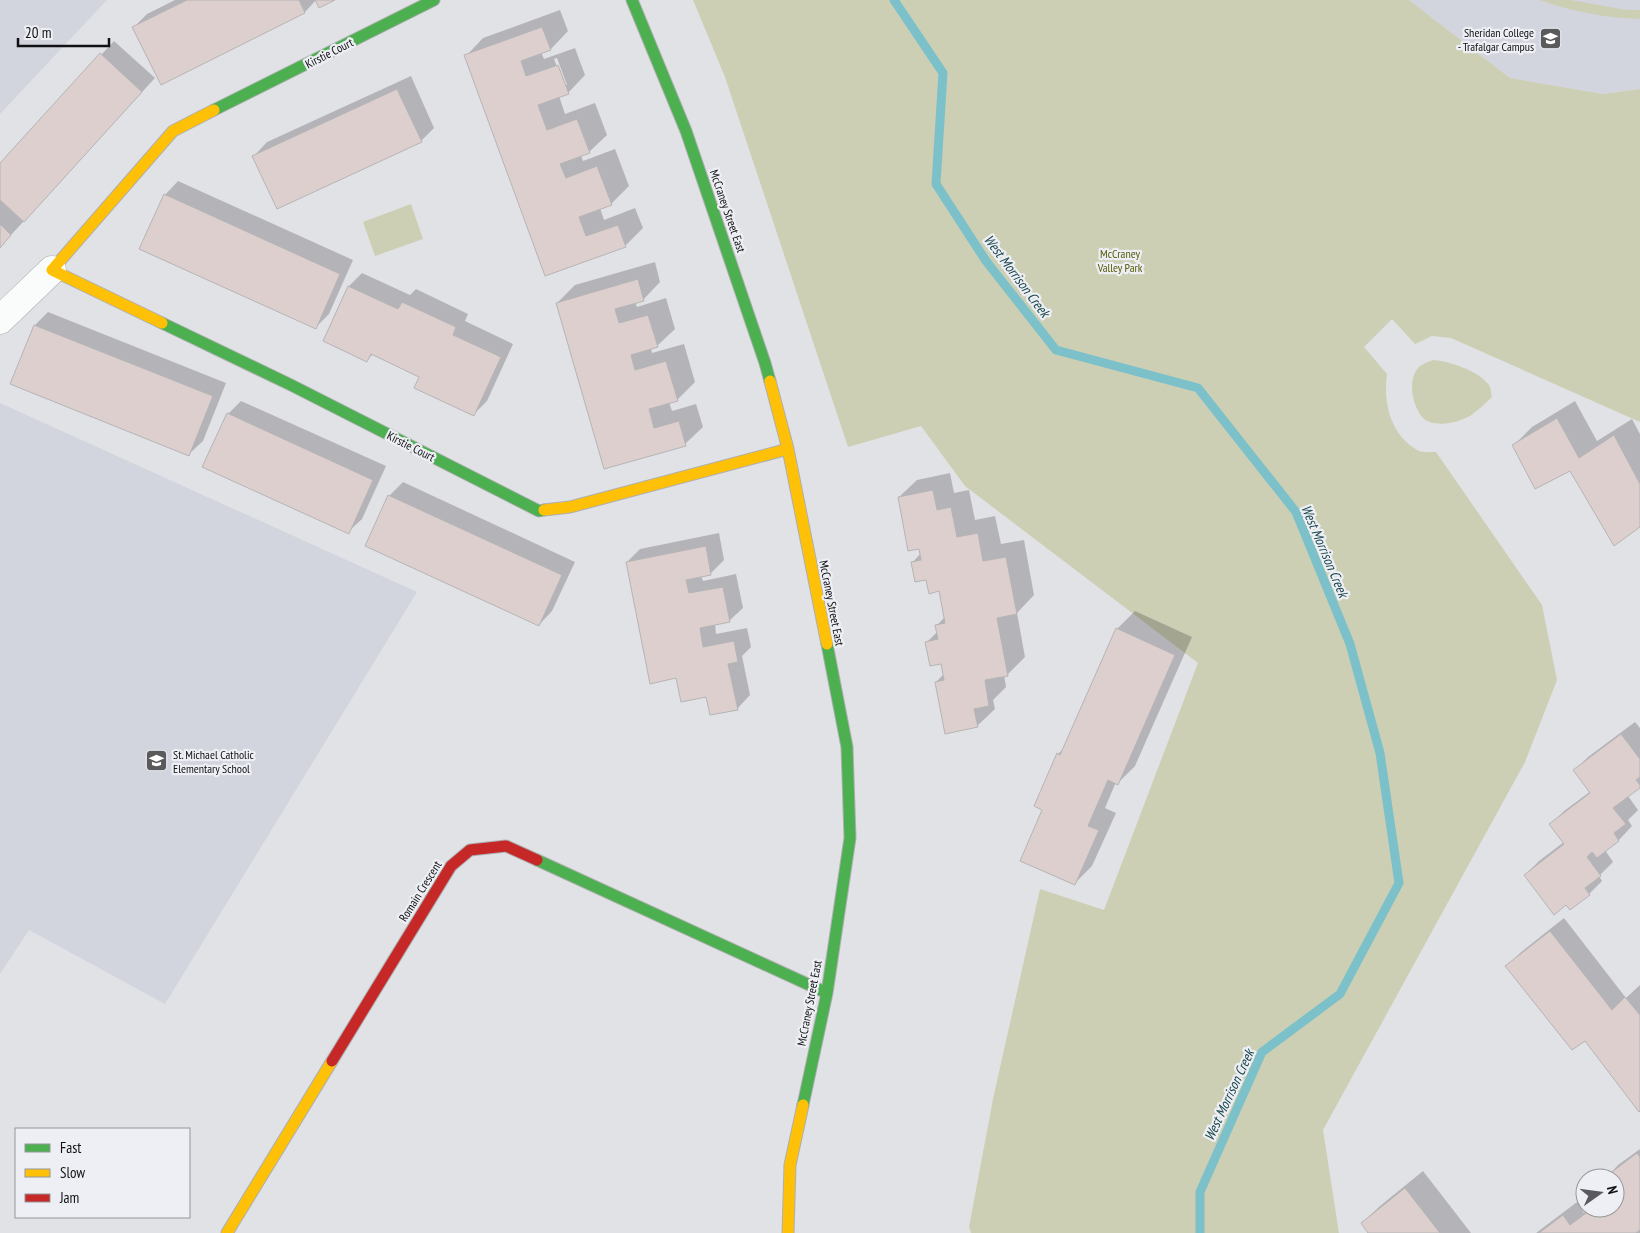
<svg xmlns="http://www.w3.org/2000/svg" width="1640" height="1233" viewBox="0 0 1640 1233" font-family="'PT Sans Narrow',sans-serif">
	<style>
		.built { fill: #d2d5de }
		.green { fill: #cccfb4 }
		.shadow { fill: #0003; fill-rule: evenodd }
		.lines { fill: none; stroke-linecap: round; stroke-linejoin: round }
		.stream { stroke: #7cc1ca; stroke-width: 9 }
		.building { fill: #ddcfcd; stroke: #b5b4b6 }
		.street-casing { stroke: #aeafb1; stroke-width: 29 }
		.fast-casing { stroke: #aeafb1; stroke-width: 13 }
		.slow-casing { stroke: #aeafb1; stroke-width: 13 }
		.jam-casing { stroke: #aeafb1; stroke-width: 13 }
		.street { stroke: #fafbfb; stroke-width: 28 }
		.fast { stroke: #4caf50; stroke-width: 11 }
		.slow { stroke: #ffc107; stroke-width: 11 }
		.jam { stroke: #c62828; stroke-width: 11 }
		.labels { text-anchor: middle; dominant-baseline: central; stroke-width: 4.5; stroke-linejoin: round; paint-order: stroke }
		.poi-label { font-size: 12px; fill: #111113; stroke: #edeff4; text-anchor: end }
		.street-label { font-size: 12px; fill: #111113; stroke: #edeff4 }
		.park-label { font-size: 12px; fill: #575b06; stroke: #edeff4 }
		.water-label { font-size: 14px; font-style: italic; fill: #1b484d; stroke: #edeff4 }
	</style>
	<rect width="100%" height="100%" fill="#e1e2e6"/>
	<!-- built -->
	<path class="built" d="M 0,0 L 107,0 L 0,114 Z
		M 1409,0 L 1640,0 L 1640,89 L 1603,94 L 1510,78 Z
		M 0,403 L 417,592 L 165,1004 L 29,930 L 0,974 Z"/>
	<!-- green -->
	<path class="green" d="M 693,0 L 1409,0 L 1510,78 L 1603,94 L 1640,89 L 1640,422 L 1451,338 L 1432,336 L 1415,344 L 1392,319 L 1364,347 L 1387,374 C 1383,402 1390,434 1417,450 C 1421,453 1430,452 1436,452 L 1542,605 L 1557,680 L 1525,762 L 1323,1130 L 1339,1233 L 971,1233 L 969,1227 L 993,1099 L 1040,889 L 1104,910 L 1198,663 L 965,486 L 921,426 L 848,447 L 725,77 Z
		M 1539,0 L 1571,0 L 1627,10 L 1640,10 L 1640,19 C 1605,18 1571,11 1539,0 Z
		M 411,204 L 423,239 L 375,256 L 363,222 Z
		M 1433,360 C 1449,361 1479,371 1489,385 C 1491,388 1491,394 1492,397 C 1485,403 1477,412 1468,417 C 1456,423 1434,428 1423,418 C 1412,406 1407,379 1419,367 C 1422,364 1428,362 1433,360 Z"/>
	<!-- shadow -->
	<path class="shadow" d="M 175,0 L 332,0 L 316,0 L 305,12 L 161,83 L 134,27 L 147,14 Z
		M 560,10 L 568,31 L 551,49 L 541,52 L 544,59 L 575,48 L 585,75 L 568,93 L 559,96 L 565,114 L 595,103 L 607,135 L 589,152 L 581,155 L 583,161 L 615,149 L 629,186 L 611,204 L 600,208 L 604,220 L 635,208 L 643,228 L 625,246 L 546,275 L 466,56 L 483,38 ZM 557,58 L 567,85 L 564,85 L 554,59 Z
		M 114,41 L 155,78 L 0,247 L 0,165 Z
		M 411,76 L 434,128 L 421,141 L 254,156 L 267,142 Z
		M 178,181 L 353,260 L 329,314 L 316,327 L 165,195 Z
		M 655,262 L 660,282 L 643,300 L 635,302 L 637,307 L 666,298 L 675,329 L 657,346 L 651,348 L 652,353 L 684,344 L 695,382 L 677,400 L 669,402 L 672,411 L 696,404 L 703,427 L 685,444 L 605,467 L 557,303 L 575,285 Z
		M 362,273 L 410,295 L 416,289 L 468,314 L 465,321 L 513,344 L 487,401 L 474,414 L 421,376 L 373,354 L 367,360 L 324,340 L 349,286 Z
		M 48,312 L 226,383 L 203,441 L 189,454 L 12,383 L 35,325 Z
		M 241,401 L 386,466 L 362,519 L 348,532 L 228,414 Z
		M 1575,401 L 1597,441 L 1632,419 L 1640,434 L 1640,525 L 1570,469 L 1514,445 L 1532,427 Z
		M 950,473 L 954,493 L 969,490 L 975,520 L 995,516 L 1001,544 L 1024,540 L 1034,595 L 1017,613 L 1025,657 L 1008,674 L 1004,675 L 1006,687 L 993,700 L 995,709 L 977,726 L 936,682 L 944,674 L 942,662 L 927,642 L 938,631 L 936,626 L 945,617 L 940,590 L 927,579 L 912,563 L 921,553 L 899,497 L 917,480 Z
		M 403,482 L 575,562 L 552,611 L 539,625 L 389,496 Z
		M 719,533 L 724,560 L 711,573 L 701,575 L 703,581 L 736,574 L 743,608 L 729,621 L 715,624 L 716,634 L 747,628 L 751,647 L 742,656 L 750,695 L 737,709 L 707,695 L 677,677 L 627,562 L 640,549 Z
		M 1135,611 L 1192,637 L 1135,766 L 1118,783 L 1116,782 L 1105,808 L 1116,813 L 1092,866 L 1074,884 L 1044,809 L 1058,754 L 1064,748 L 1117,629 Z
		M 1635,722 L 1640,728 L 1640,786 L 1628,796 L 1638,810 L 1628,820 L 1632,826 L 1619,840 L 1605,850 L 1613,862 L 1599,876 L 1602,881 L 1589,894 L 1566,904 L 1525,875 L 1539,861 L 1564,842 L 1551,824 L 1564,811 L 1591,791 L 1575,770 L 1588,757 Z
		M 1564,918 L 1626,998 L 1640,985 L 1640,1109 L 1586,1040 L 1507,966 L 1520,953 Z
		M 1640,1149 L 1640,1233 L 1536,1233 L 1577,1202 L 1584,1213 L 1590,1208 L 1615,1208 L 1615,1178 L 1606,1178 L 1618,1165 Z
		M 1423,1171 L 1471,1233 L 1369,1233 L 1362,1223 L 1380,1206 Z"/>
	<g class="lines">
		<!-- stream -->
		<path class="stream" d="M 894,0 L 943,73 L 936,184 L 986,261 L 1056,350 L 1198,388 L 1296,512 L 1350,644 L 1380,753 L 1399,883 L 1340,994 L 1262,1052 L 1200,1192 L 1200,1233"/>
	</g>
	<!-- building -->
	<path class="building" d="M 187,0 L 299,0 L 305,13 L 161,85 L 132,27 Z
		M 315,0 L 335,0 L 319,8 Z
		M 542,27 L 551,50 L 521,61 L 526,76 L 558,65 L 569,94 L 538,105 L 547,130 L 577,119 L 590,153 L 560,164 L 566,178 L 597,166 L 612,205 L 579,217 L 586,236 L 618,225 L 626,247 L 545,276 L 464,55 Z
		M 100,53 L 142,92 L 24,222 L 0,200 L 0,163 Z
		M 397,89 L 422,142 L 277,209 L 252,156 Z
		M 164,194 L 340,274 L 316,329 L 139,249 Z
		M 0,224 L 11,235 L 0,248 Z
		M 638,279 L 644,301 L 615,309 L 619,323 L 648,315 L 658,347 L 631,355 L 635,370 L 666,361 L 678,401 L 649,409 L 654,428 L 679,421 L 686,446 L 604,469 L 556,303 Z
		M 348,286 L 398,309 L 402,302 L 456,327 L 453,335 L 501,357 L 474,416 L 414,388 L 419,377 L 371,354 L 367,362 L 323,341 Z
		M 34,325 L 213,396 L 189,456 L 10,384 Z
		M 227,413 L 373,480 L 349,534 L 202,467 Z
		M 1557,418 L 1579,458 L 1614,435 L 1640,484 L 1640,527 L 1614,546 L 1570,471 L 1535,489 L 1512,445 Z
		M 933,490 L 937,510 L 951,507 L 957,537 L 978,533 L 983,561 L 1006,557 L 1017,614 L 997,618 L 1008,676 L 985,680 L 989,706 L 974,709 L 978,727 L 945,734 L 935,682 L 944,680 L 941,664 L 930,666 L 925,642 L 938,639 L 935,625 L 945,623 L 939,591 L 929,594 L 926,580 L 915,582 L 911,562 L 921,560 L 919,549 L 908,551 L 898,497 Z
		M 388,495 L 562,575 L 539,626 L 365,546 Z
		M 706,546 L 711,575 L 686,580 L 689,593 L 723,587 L 730,622 L 700,628 L 703,647 L 734,641 L 738,662 L 728,664 L 738,710 L 710,715 L 706,697 L 681,702 L 676,678 L 650,684 L 626,562 Z
		M 1116,628 L 1175,655 L 1118,785 L 1108,780 L 1088,826 L 1099,830 L 1075,885 L 1020,861 L 1042,810 L 1034,806 L 1057,753 L 1060,755 Z
		M 1621,734 L 1640,759 L 1640,777 L 1636,780 L 1640,785 L 1640,788 L 1613,808 L 1626,824 L 1614,833 L 1619,841 L 1597,858 L 1592,852 L 1587,857 L 1601,876 L 1585,888 L 1590,895 L 1570,910 L 1566,905 L 1554,915 L 1524,875 L 1564,844 L 1549,824 L 1590,793 L 1573,770 Z
		M 1550,931 L 1612,1010 L 1625,997 L 1640,1015 L 1640,1111 L 1639,1112 L 1585,1041 L 1572,1050 L 1505,966 Z
		M 1637,1153 L 1640,1157 L 1640,1230 L 1636,1233 L 1539,1233 L 1563,1215 L 1570,1225 L 1593,1208 L 1615,1208 L 1615,1178 L 1604,1178 Z
		M 1405,1188 L 1440,1233 L 1368,1233 L 1361,1223 Z"/>
	<g class="lines">
		<defs>
			<path id="street" d="M 0,320 L 52,270"/>
			<path id="fast" d="M 632,0 L 686,131 L 765,363 L 770,381
				M 214,110 L 434,0
				M 162,323 L 291,385 L 539,511 L 544,510
				M 537,860 L 827,993
				M 803,1105 L 827,993 L 850,838 L 847,747 L 827,644"/>
			<path id="slow" d="M 162,323 L 52,270 L 173,131 L 214,110
				M 770,381 L 788,449 L 827,644
				M 544,510 L 570,507 L 788,449
				M 227,1233 L 332,1061
				M 788,1233 L 790,1165 L 803,1105"/>
			<path id="jam" d="M 332,1061 L 451,866 L 470,850 L 506,846 L 537,860"/>
		</defs>
		<!-- street casing -->
		<use href="#street" class="street-casing"/>
		<!-- fast casing -->
		<use href="#fast" class="fast-casing"/>
		<!-- slow casing -->
		<use href="#slow" class="slow-casing"/>
		<!-- jam casing -->
		<use href="#jam" class="jam-casing"/>
		<!-- street -->
		<use href="#street" class="street"/>
		<!-- fast -->
		<use href="#fast" class="fast"/>
		<!-- slow -->
		<use href="#slow" class="slow"/>
		<!-- jam -->
		<use href="#jam" class="jam"/>
	</g>
	<!-- icons -->
	<defs>
		<symbol id="university-square" viewBox="-11 -11 22 22"><rect x="-9" y="-9" width="18" height="18" rx="4" fill="#5a5a5d" stroke="#edeff4"/><path d="M0-5L7-2L0 1L-7-2ZM-4 1L0 2.5L4 1V4Q0 6-4 4Z" fill="#fff"/></symbol>
		<symbol id="school-square" viewBox="-11 -11 22 22"><rect x="-9" y="-9" width="18" height="18" rx="4" fill="#5a5a5d" stroke="#edeff4"/><path d="M0-5L7-2L0 1L-7-2ZM-4 1L0 2.5L4 1V4Q0 6-4 4Z" fill="#fff"/></symbol>
	</defs>
	<g fill-rule="evenodd">
		<use href="#university-square" x="1538" y="26" width="25" height="25"/>
		<use href="#school-square" x="144" y="748" width="25" height="25"/>
	</g>
	<g class="labels">
		<!-- poi labels -->
		<g class="poi-label">
			<text x="1534" y="32">Sheridan College<tspan x="1534" dy="14">- Trafalgar Campus</tspan></text>
			<text x="173" y="754" text-anchor="start">St. Michael Catholic<tspan x="173" dy="14">Elementary School</tspan></text>
		</g>
		<!-- street labels -->
		<g class="street-label">
			<text transform="translate(329 53) rotate(-27)">Kirstie Court</text>
			<text transform="translate(728 211) rotate(71)">McCraney Street East</text>
			<text transform="translate(411 446) rotate(27)">Kirstie Court</text>
			<text transform="translate(832 603) rotate(79)">McCraney Street East</text>
			<text transform="translate(420 891) rotate(-58)">Romain Crescent</text>
			<text transform="translate(809 1003) rotate(-79)">McCraney Street East</text>
		</g>
		<!-- park labels -->
		<g class="park-label">
			<text x="1120" y="253">McCraney<tspan x="1120" dy="14">Valley Park</tspan></text>
		</g>
		<!-- water labels -->
		<g class="water-label">
			<text transform="translate(1017 276) rotate(53)">West Morrison Creek</text>
			<text transform="translate(1325 551) rotate(67)">West Morrison Creek</text>
			<text transform="translate(1229 1095) rotate(-65)">West Morrison Creek</text>
		</g>
	</g>
	<!-- legend -->
	<rect x="15" y="1128" width="175" height="90" fill="#edeff4" stroke="#95969a"/>
	<rect x="25" y="1144" width="25" height="8" fill="#4caf50" stroke="#95969a"/>
	<text x="60" y="1153" font-size="15" fill="#111113">Fast</text>
	<rect x="25" y="1169" width="25" height="8" fill="#ffc107" stroke="#95969a"/>
	<text x="60" y="1178" font-size="15" fill="#111113">Slow</text>
	<rect x="25" y="1194" width="25" height="8" fill="#c62828" stroke="#95969a"/>
	<text x="60" y="1203" font-size="15" fill="#111113">Jam</text>
	<!-- north arrow -->
	<g transform="translate(1600 1193) rotate(76)"><circle r="24" fill="#edeff4" stroke="#95969a"/>
	<path d="M0-4L9 19L0 12L-9 19Z" fill="#5a5a5d"/>
	<text y="-8" font-size="14" font-weight="bold" text-anchor="middle" fill="#111113">N</text>
	</g>
	<!-- scale -->
	<path d="M18 38v8h91v-8" fill="none" stroke="#111113" stroke-width="2.5"/>
	<text x="25" y="38" font-size="15" fill="#111113" stroke="#edeff4" stroke-width="4" paint-order="stroke">20 m</text>
</svg>
